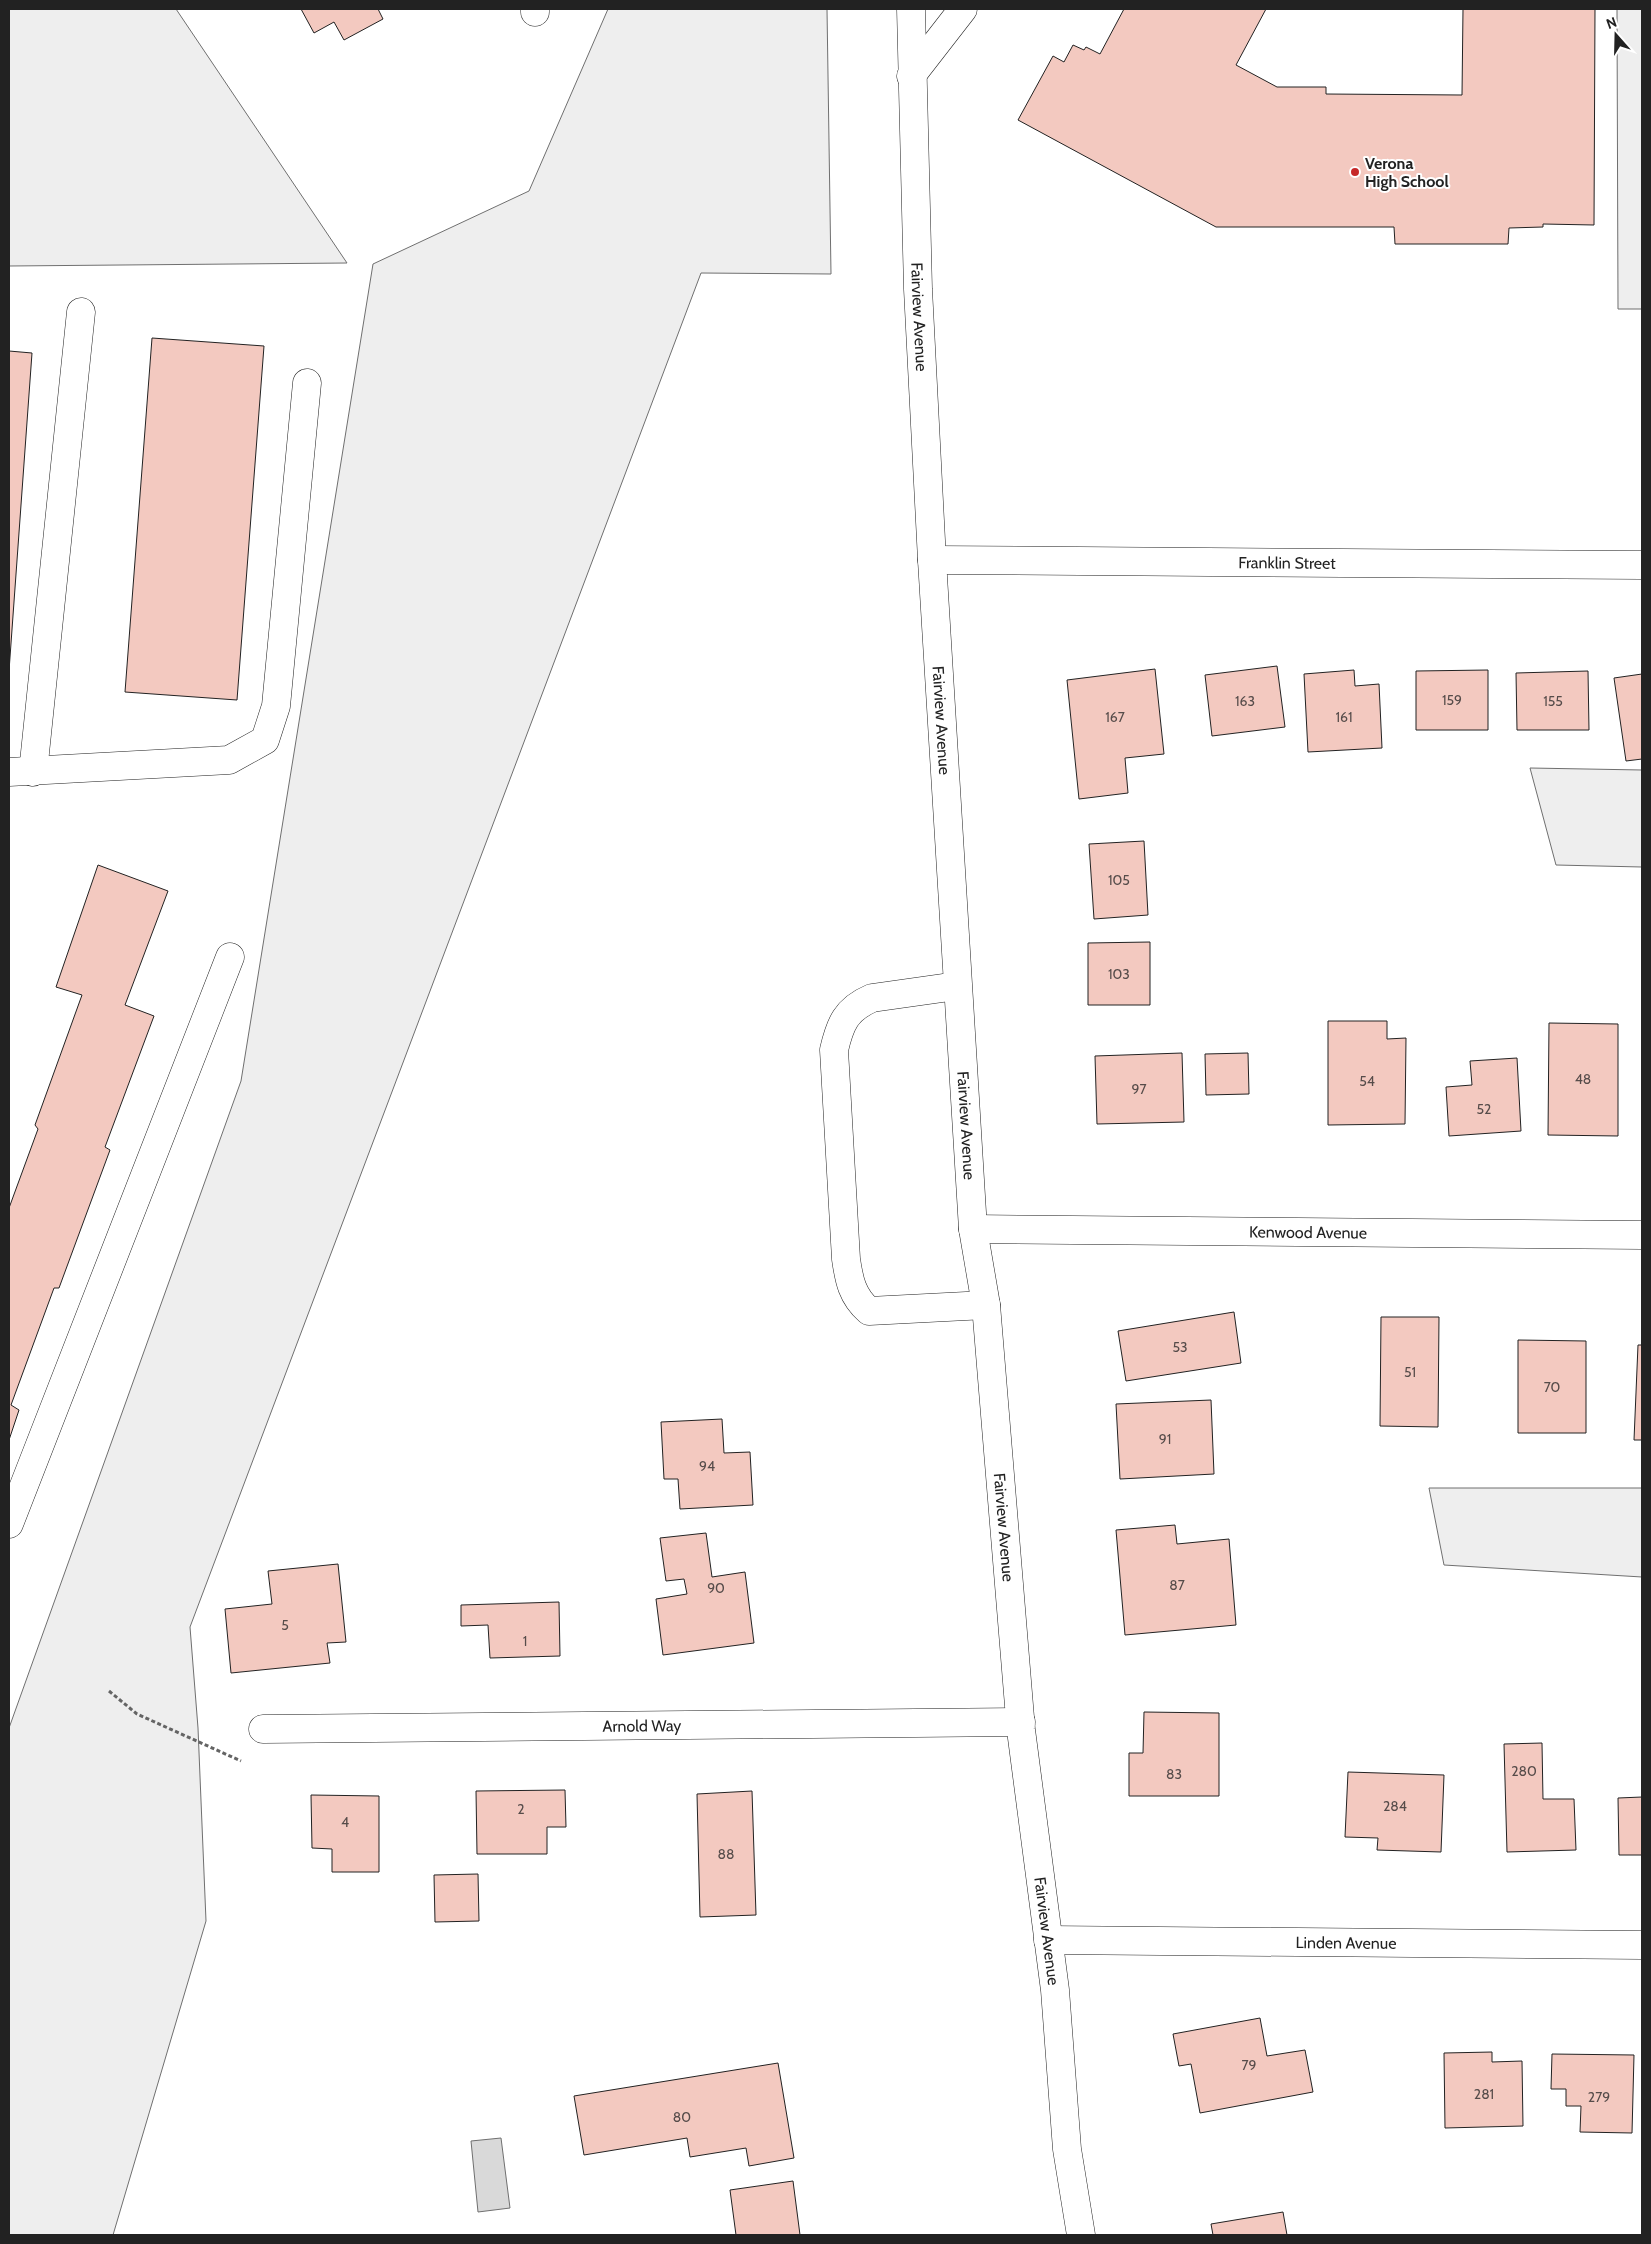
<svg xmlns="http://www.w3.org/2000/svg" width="1651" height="2244" viewBox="0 0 1651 2244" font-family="Cabin,sans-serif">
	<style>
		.green { fill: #eee; stroke: #6f6f6f }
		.water { fill: #d9d9d9; stroke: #6f6f6f }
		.building { fill: #f3c9c0; stroke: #222 }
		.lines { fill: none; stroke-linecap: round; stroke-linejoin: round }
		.minor-casing { stroke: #222; stroke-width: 29 }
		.major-casing { stroke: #222; stroke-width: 29 }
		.path { stroke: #646464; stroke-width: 3; stroke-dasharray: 4 2.5; stroke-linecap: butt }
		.minor { stroke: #fff; stroke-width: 28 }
		.major { stroke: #fff; stroke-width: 28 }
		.poi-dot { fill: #c62828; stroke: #fff; stroke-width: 2 }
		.labels { text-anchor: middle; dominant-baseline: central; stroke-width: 4; stroke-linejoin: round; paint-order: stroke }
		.number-label { font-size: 14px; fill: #564c4a }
		.poi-label { font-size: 16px; font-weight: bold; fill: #222; stroke: #fff; text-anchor: start }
		.street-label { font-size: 16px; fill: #222; stroke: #fff }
	</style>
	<rect width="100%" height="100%" fill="#fff"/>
	<!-- green -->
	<path class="green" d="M 9,9 L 176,9 L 347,263 L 9,266 Z
		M 608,9 L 827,9 L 831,274 L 701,273 L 190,1627 L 198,1728 L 206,1921 L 113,2235 L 9,2235 L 9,1728 L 241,1081 L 373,264 L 529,191 Z
		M 1617,9 L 1642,9 L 1642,309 L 1618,309 Z
		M 1530,768 L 1642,770 L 1642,867 L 1556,865 Z
		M 1429,1488 L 1642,1488 L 1642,1577 L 1444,1565 Z"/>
	<!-- water -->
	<path class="water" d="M 501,2138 L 510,2208 L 478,2212 L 471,2141 Z"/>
	<!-- building -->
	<path class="building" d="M 301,9 L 378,9 L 383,19 L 344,40 L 334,22 L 314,33 Z
		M 1124,9 L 1266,9 L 1236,65 L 1277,87 L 1326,87 L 1326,94 L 1462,95 L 1463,9 L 1595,9 L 1594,225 L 1543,224 L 1543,227 L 1509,228 L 1508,244 L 1395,244 L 1394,227 L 1216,227 L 1018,120 L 1053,56 L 1064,62 L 1073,45 L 1084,50 L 1086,47 L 1100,54 Z
		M 152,338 L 264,346 L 237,700 L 125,692 Z
		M 9,351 L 32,353 L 9,671 Z
		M 1277,666 L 1285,727 L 1212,736 L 1205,675 Z
		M 1155,669 L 1164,754 L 1125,758 L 1128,793 L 1079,799 L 1067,680 Z
		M 1354,670 L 1355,686 L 1379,684 L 1382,748 L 1308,752 L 1304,674 Z
		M 1488,670 L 1488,730 L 1416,730 L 1416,671 Z
		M 1588,671 L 1589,730 L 1517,730 L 1516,673 Z
		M 1642,674 L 1642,759 L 1626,761 L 1614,678 Z
		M 1144,841 L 1148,915 L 1094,919 L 1089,844 Z
		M 98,865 L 168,891 L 125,1005 L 154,1016 L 105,1147 L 110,1150 L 59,1288 L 54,1288 L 11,1405 L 19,1410 L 9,1440 L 9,1208 L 38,1129 L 35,1125 L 82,995 L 56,987 Z
		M 1150,942 L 1150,1005 L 1088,1005 L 1088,943 Z
		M 1328,1021 L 1387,1021 L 1387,1039 L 1406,1038 L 1405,1124 L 1328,1125 Z
		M 1549,1023 L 1618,1024 L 1618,1136 L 1548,1135 Z
		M 1182,1053 L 1184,1122 L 1097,1124 L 1095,1056 Z
		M 1248,1053 L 1249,1094 L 1206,1095 L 1205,1054 Z
		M 1517,1058 L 1521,1131 L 1449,1136 L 1446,1087 L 1472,1085 L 1470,1061 Z
		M 1234,1312 L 1241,1363 L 1126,1381 L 1118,1331 Z
		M 1381,1317 L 1439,1317 L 1438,1427 L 1380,1426 Z
		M 1518,1340 L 1586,1341 L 1586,1433 L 1518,1433 Z
		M 1638,1345 L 1642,1345 L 1642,1440 L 1634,1440 Z
		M 1211,1400 L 1214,1474 L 1120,1479 L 1116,1404 Z
		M 722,1419 L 724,1453 L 750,1452 L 753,1505 L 680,1509 L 678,1479 L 664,1479 L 661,1422 Z
		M 1175,1525 L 1177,1544 L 1229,1539 L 1236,1625 L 1125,1635 L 1116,1530 Z
		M 706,1533 L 712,1577 L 745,1572 L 754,1643 L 663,1655 L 656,1599 L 687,1594 L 684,1579 L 666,1581 L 660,1538 Z
		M 338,1564 L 346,1642 L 327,1643 L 330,1663 L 231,1673 L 225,1609 L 272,1604 L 268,1571 Z
		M 559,1602 L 560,1656 L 490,1658 L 488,1625 L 461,1626 L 461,1605 Z
		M 1144,1712 L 1219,1713 L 1219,1796 L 1129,1796 L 1129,1753 L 1143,1753 Z
		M 1542,1743 L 1543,1799 L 1574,1799 L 1576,1850 L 1507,1852 L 1504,1744 Z
		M 1348,1772 L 1444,1775 L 1441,1852 L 1377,1850 L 1378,1838 L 1345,1837 Z
		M 565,1790 L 566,1827 L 547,1827 L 547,1854 L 477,1854 L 476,1791 Z
		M 752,1791 L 756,1915 L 700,1917 L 697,1794 Z
		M 311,1795 L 379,1796 L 379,1872 L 332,1872 L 332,1849 L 312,1848 Z
		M 1642,1797 L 1642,1855 L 1619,1855 L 1618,1798 Z
		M 478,1874 L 479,1921 L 435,1922 L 434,1875 Z
		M 1260,2018 L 1267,2056 L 1305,2050 L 1313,2092 L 1200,2113 L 1191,2064 L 1179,2066 L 1173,2034 Z
		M 1492,2052 L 1492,2062 L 1522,2061 L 1523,2126 L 1445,2128 L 1444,2053 Z
		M 1552,2054 L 1634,2055 L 1632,2133 L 1580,2132 L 1581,2106 L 1566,2106 L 1566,2089 L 1551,2089 Z
		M 778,2063 L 794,2158 L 749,2166 L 746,2148 L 690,2157 L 687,2138 L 584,2155 L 574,2096 Z
		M 793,2181 L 800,2235 L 736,2235 L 730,2190 Z
		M 1283,2212 L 1287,2235 L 1213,2235 L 1211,2224 Z"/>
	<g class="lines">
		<defs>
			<g id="minor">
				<path d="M 535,12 L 535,9"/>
				<path d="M 911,76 L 963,9"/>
				<path id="s1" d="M 932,560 L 1642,565"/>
				<path d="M 9,772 L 229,760 L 265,740 L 276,706 L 307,383"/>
				<path d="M 33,772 L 81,312"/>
				<path d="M 957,986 L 872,998 C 846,1009 840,1024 834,1050 L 846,1259 C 849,1280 852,1296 869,1311 L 986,1305"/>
				<path id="s2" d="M 973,1229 L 1642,1235"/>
				<path d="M 9,1524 L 230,957"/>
				<path id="s3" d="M 263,1729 L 1021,1722"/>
				<path id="s4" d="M 1048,1940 L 1642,1945"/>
			</g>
			<g id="major">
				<path id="s5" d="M 911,9 L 918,289 L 932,560 L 973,1229 L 986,1305 L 1021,1730 L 1055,1990 L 1067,2149 L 1081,2235"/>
			</g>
		</defs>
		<!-- minor casing -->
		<use href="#minor" class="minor-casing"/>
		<!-- major casing -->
		<use href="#major" class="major-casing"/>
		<!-- path -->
		<path class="path" d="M 109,1691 L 137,1714 L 241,1761"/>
		<!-- minor -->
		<use href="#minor" class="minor"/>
		<!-- major -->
		<use href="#major" class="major"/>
	</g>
	<!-- markers -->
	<circle class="poi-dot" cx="1355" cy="172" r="5"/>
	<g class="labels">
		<!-- number labels -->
		<g class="number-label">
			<text x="1452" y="700">159</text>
			<text x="1245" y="701">163</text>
			<text x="1553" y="701">155</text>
			<text x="1115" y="717">167</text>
			<text x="1344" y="717">161</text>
			<text x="1119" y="880">105</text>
			<text x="1119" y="974">103</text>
			<text x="1583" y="1079">48</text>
			<text x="1367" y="1081">54</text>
			<text x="1139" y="1089">97</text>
			<text x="1484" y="1109">52</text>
			<text x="1180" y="1347">53</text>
			<text x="1410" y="1372">51</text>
			<text x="1552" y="1387">70</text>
			<text x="1165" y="1439">91</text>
			<text x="707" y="1466">94</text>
			<text x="1177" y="1585">87</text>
			<text x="716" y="1588">90</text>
			<text x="285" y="1625">5</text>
			<text x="525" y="1641">1</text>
			<text x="1524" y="1771">280</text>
			<text x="1174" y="1774">83</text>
			<text x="1395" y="1806">284</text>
			<text x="521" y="1809">2</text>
			<text x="345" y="1822">4</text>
			<text x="726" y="1854">88</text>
			<text x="1249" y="2065">79</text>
			<text x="1484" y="2094">281</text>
			<text x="1599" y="2097">279</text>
			<text x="682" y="2117">80</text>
		</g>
		<!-- poi labels -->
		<g class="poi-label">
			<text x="1365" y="163">Verona<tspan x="1365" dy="18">High School</tspan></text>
		</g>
		<!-- street labels -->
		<g class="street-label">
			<text stroke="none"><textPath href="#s5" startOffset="308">Fairview Avenue</textPath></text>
			<text stroke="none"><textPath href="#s1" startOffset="355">Franklin Street</textPath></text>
			<text stroke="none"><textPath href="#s5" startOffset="712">Fairview Avenue</textPath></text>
			<text stroke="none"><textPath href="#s5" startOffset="1118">Fairview Avenue</textPath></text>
			<text stroke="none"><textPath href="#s2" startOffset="335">Kenwood Avenue</textPath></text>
			<text stroke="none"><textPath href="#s5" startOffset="1522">Fairview Avenue</textPath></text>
			<text stroke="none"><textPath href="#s3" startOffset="379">Arnold Way</textPath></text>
			<text stroke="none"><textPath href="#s5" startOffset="1928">Fairview Avenue</textPath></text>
			<text stroke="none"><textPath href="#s4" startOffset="298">Linden Avenue</textPath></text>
		</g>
	</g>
	<!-- border -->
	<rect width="1651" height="2244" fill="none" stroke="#222222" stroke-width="20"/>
	<!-- north arrow -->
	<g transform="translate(1616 35) rotate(340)" stroke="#ffffff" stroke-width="4" paint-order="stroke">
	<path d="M0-4L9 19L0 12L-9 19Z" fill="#222222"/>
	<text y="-8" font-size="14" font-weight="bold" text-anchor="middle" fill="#222222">N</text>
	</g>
</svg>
